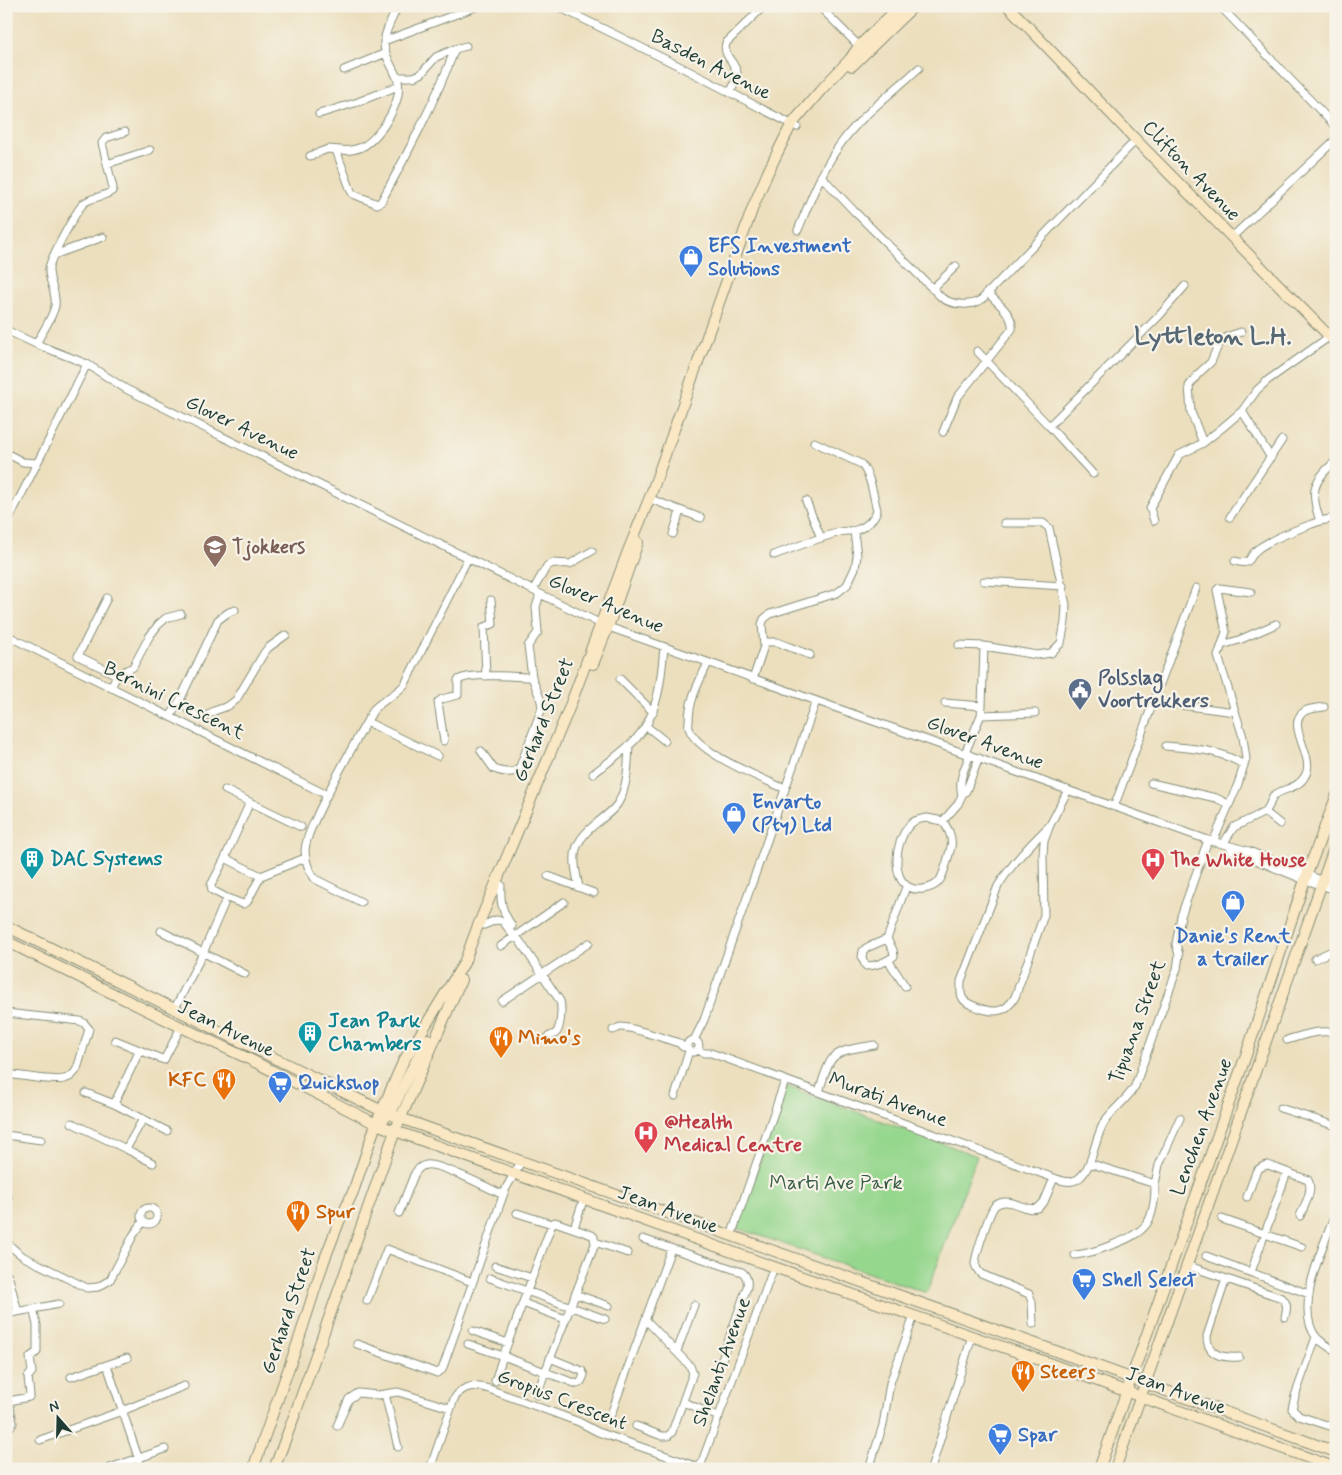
<svg xmlns="http://www.w3.org/2000/svg" width="1342" height="1475" viewBox="0 0 1342 1475" font-family="Mynerve,sans-serif">
	<style>
		.green { fill: #96d78e; stroke: #5a8a61 }
		.lines { fill: none; stroke-linecap: round; stroke-linejoin: round }
		.street-casing { stroke: #868e79; stroke-width: 9 }
		.secondary-casing { stroke: #868e79; stroke-width: 12 }
		.street { stroke: #fff; stroke-width: 7 }
		.secondary { stroke: #fae7c3; stroke-width: 10 }
		.labels { text-anchor: middle; dominant-baseline: central; stroke-width: 4.5; stroke-linejoin: round; paint-order: stroke }
		.street-label { font-size: 20px; fill: #1f3d34; stroke: #f7f3e8 }
		.shop-label { font-size: 20px; font-weight: bold; fill: #366cbe; stroke: #f7f3e8; text-anchor: start }
		.education-label { font-size: 20px; font-weight: bold; fill: #785e54; stroke: #f7f3e8; text-anchor: start }
		.service-label { font-size: 20px; font-weight: bold; fill: #4e5e75; stroke: #f7f3e8; text-anchor: start }
		.culture-label { font-size: 20px; font-weight: bold; fill: #0d838f; stroke: #f7f3e8; text-anchor: start }
		.health-label { font-size: 20px; font-weight: bold; fill: #be3a42; stroke: #f7f3e8; text-anchor: start }
		.food-label { font-size: 20px; font-weight: bold; fill: #c56008; stroke: #f7f3e8; text-anchor: start }
		.park-label { font-size: 20px; fill: #375c46; stroke: #f7f3e8 }
		.district-label { font-size: 25px; font-weight: bold; fill: #566774; stroke: #f7f3e8 }
	</style>
	<rect width="100%" height="100%" fill="#f7f3e8"/>
	<filter id="ink" filterUnits="userSpaceOnUse"><feTurbulence type="fractalNoise" baseFrequency=".02" numOctaves="2"/><feDisplacementMap in="SourceGraphic" scale="10" xChannelSelector="R" yChannelSelector="G"/><feConvolveMatrix kernelMatrix="1 2 1 2 8 2 1 2 1" color-interpolation-filters="sRGB"/></filter>
	<filter id="wash" filterUnits="userSpaceOnUse"><feTurbulence type="fractalNoise" baseFrequency=".0096" numOctaves="4" result="noise"/><feDisplacementMap in="SourceGraphic" scale="20" xChannelSelector="R" yChannelSelector="G"/><feGaussianBlur stdDeviation="1.12" result="paint"/><feColorMatrix in="noise" values="0 0 0 0 0 0 0 0 0 0 0 0 0 0 0 0 0 1.4 0 .05"/><feComposite in="paint" operator="in"/></filter>
	<g filter="url(#wash)">
		<rect width="100%" height="100%" fill="#ecdfbe"/>
		<!-- green -->
		<path class="green" d="M 786,1086 L 977,1156 L 927,1293 L 737,1228 Z"/>
	</g>
	<g filter="url(#ink)">
		<g class="lines">
			<defs>
				<path id="street" d="M 557,6 L 677,65 L 797,127
					M 819,6 L 861,48
					M 1220,6 L 1336,127
					M 384,41 L 478,6
					M 455,49 L 466,46
					M 344,70 L 386,53
					M 730,93 C 733,87 737,80 737,73 C 735,62 722,55 726,43 L 764,6
					M 319,114 L 358,102 L 398,86
					M 336,150 L 351,191 L 353,194 L 375,203 L 377,204 L 381,202 C 408,152 435,102 455,49 L 436,57 L 421,74 L 413,77 L 397,77
					M 310,156 C 316,154 322,151 328,149 C 332,149 336,150 340,150 C 347,151 355,150 362,147 C 381,137 405,99 397,78 C 393,67 383,54 384,42 C 385,30 393,17 398,6
					M 107,164 L 150,150
					M 821,176 L 854,211 L 942,298 C 952,305 972,307 982,299 L 1136,140
					M 798,230 C 810,201 821,172 839,146 C 860,116 892,93 919,68
					M 1231,238 L 1336,139
					M 54,255 L 103,237
					M 932,289 L 956,266
					M 6,330 L 36,344 L 87,364 L 126,389 L 603,625 L 1208,840 L 1249,851 L 1323,881 L 1336,884
					M 36,344 C 42,332 52,319 55,306 C 57,292 48,281 49,268 C 50,259 77,209 84,203 C 92,197 104,197 112,191 L 113,188 L 102,143 L 106,138 L 125,132
					M 977,351 L 1049,426 L 1093,474
					M 1242,411 L 1271,458
					M 1049,426 L 1160,315 L 1185,286
					M 943,432 L 957,398 L 1012,329 C 1014,314 996,302 987,292
					M 1203,443 L 1191,412 L 1189,386 L 1198,374 L 1211,362 L 1217,348 L 1222,341 L 1229,336 L 1241,332
					M 6,453 L 23,462 L 37,463
					M 1336,461 C 1312,481 1310,492 1320,521 L 1336,518
					M 653,500 L 701,518
					M 806,501 L 821,538
					M 1230,517 L 1282,440
					M 1154,521 L 1150,508 L 1179,455 L 1203,443 L 1222,428 L 1242,411 L 1257,390 L 1268,380 L 1329,337
					M 6,525 L 87,364
					M 673,534 L 680,511
					M 774,555 C 796,547 818,538 840,532 C 847,530 853,532 859,529 C 867,526 875,518 877,510 C 873,495 871,475 861,464 L 814,442
					M 1235,561 C 1253,567 1248,555 1259,548 C 1277,536 1299,529 1320,521
					M 984,581 L 1063,586
					M 533,590 L 547,566 L 553,563 L 570,564 L 592,551
					M 107,598 L 78,656 L 117,675
					M 6,635 L 327,795
					M 765,642 L 777,642 L 810,655
					M 959,645 L 984,646 L 1037,655 L 1051,653 L 1061,643 L 1065,622 L 1066,605 L 1049,528 L 1043,523 L 1004,523
					M 1222,645 L 1239,640 L 1276,624
					M 708,663 C 699,682 689,699 689,721 C 689,723 688,726 689,728 C 696,753 762,778 785,789
					M 486,676 L 484,627 L 493,624 L 491,600
					M 620,679 L 653,712
					M 753,679 L 764,646 L 762,624 L 764,619 L 770,614 L 837,593 L 847,585 L 855,568 L 857,556 L 854,531
					M 111,688 L 117,675 L 133,667 L 149,637 L 158,625 L 166,618 L 181,614
					M 180,700 L 193,714 L 199,717 L 205,717 L 214,711 L 228,706 L 236,700 L 264,653 L 268,648 L 286,635
					M 945,703 L 982,706
					M 1173,704 L 1235,712
					M 981,715 L 1035,713
					M 170,717 L 180,700 L 218,620 L 229,612 L 235,610
					M 367,722 L 438,756
					M 646,726 L 665,741
					M 444,741 L 438,702 L 442,699 L 458,695 L 458,680 C 471,672 515,677 532,677 L 528,646 L 538,632 L 536,607 L 540,594
					M 1166,746 C 1196,749 1218,749 1244,765
					M 481,751 L 494,769 C 502,772 513,774 519,769 L 542,708 L 541,701 L 532,677
					M 965,753 L 981,715 L 982,706 L 984,646
					M 593,774 C 607,763 623,752 636,739 C 659,714 661,679 664,647
					M 1151,783 L 1216,798 L 1228,804
					M 225,790 L 301,827
					M 962,795 C 958,781 964,769 970,755
					M 250,802 L 225,858 L 261,876
					M 1114,807 L 1196,588
					M 1265,812 L 1280,824
					M 927,818 L 943,821 C 948,829 953,837 951,847 C 948,858 945,871 940,880 C 936,886 930,888 923,889 C 887,894 893,837 913,822 C 917,819 922,819 927,818 Z
					M 943,821 L 958,804 L 962,795 L 966,791 L 979,758
					M 1050,825 C 1031,844 1012,863 998,886 L 961,981 C 961,986 960,992 962,997 C 964,1002 969,1004 974,1006 C 991,1013 1005,1015 1015,997 L 1044,915 L 1043,855 L 1044,841 L 1050,825 L 1068,790
					M 1213,842 L 1238,784 L 1246,759 L 1243,737 L 1218,656 L 1226,632 L 1217,590 L 1219,588 L 1251,592
					M 1223,844 L 1234,827 L 1265,812 L 1269,806 L 1273,796 C 1283,788 1298,789 1305,776 C 1317,757 1283,724 1305,711 C 1310,708 1318,708 1324,707
					M 1231,850 L 1305,880 L 1336,890
					M 225,858 L 211,885 L 212,890 L 227,898 L 243,904 L 247,902 L 261,876 L 305,858
					M 548,876 L 594,893
					M 501,885 C 500,903 502,911 512,926
					M 579,887 C 572,855 571,843 598,822 C 605,816 613,811 618,803 C 628,786 628,764 629,745
					M 361,902 L 315,879 C 309,871 305,861 305,850 C 306,836 314,823 319,811 C 336,776 355,742 374,709 C 384,699 396,695 405,684 L 468,558
					M 484,925 L 496,920 L 503,921 L 514,937 L 519,940 L 560,1001 C 562,1007 561,1028 556,1033 C 555,1034 550,1036 548,1037
					M 161,931 L 245,974
					M 887,939 L 893,950 L 894,956 C 887,962 875,966 866,966 L 862,958 L 863,951 L 866,948 L 887,939 L 906,887
					M 501,946 L 564,902
					M 1315,959 L 1336,949
					M 888,960 L 905,986
					M 502,1001 L 589,943
					M 175,1008 L 203,953 L 224,904
					M 6,1013 L 80,1021 L 84,1023 L 89,1029 L 77,1069 C 74,1074 70,1078 64,1079 C 52,1082 20,1075 6,1074
					M 613,1030 C 615,1030 619,1027 620,1027 C 631,1026 668,1040 679,1043 L 683,1047 L 687,1047
					M 115,1040 L 164,1060 L 181,1027
					M 694,1040 L 704,1020 L 816,701
					M 1287,1040 C 1303,1035 1319,1029 1336,1033
					M687 1046a6 6 0 1 1 12 0a6 6 0 1 1-12 0Z
					M 698,1050 L 704,1053 L 711,1053 L 1054,1178 C 1060,1180 1067,1183 1073,1181 C 1093,1176 1094,1136 1105,1121 C 1114,1108 1127,1100 1135,1086 L 1177,969 L 1179,955 L 1176,944 L 1181,916 L 1208,840
					M 819,1092 C 822,1082 825,1071 830,1062 C 837,1048 861,1048 874,1045
					M 86,1093 L 114,1104 L 140,1050
					M 675,1096 L 689,1051
					M 114,1104 L 167,1131
					M 1280,1108 L 1336,1126
					M 72,1123 L 126,1149 L 143,1119
					M 6,1135 L 41,1140
					M 126,1149 L 153,1163
					M 1089,1163 L 1155,1184 L 1159,1165 L 1180,1118
					M 6,1196 L 8,1197
					M 1247,1197 L 1256,1172 C 1260,1167 1263,1166 1268,1165 L 1308,1180 C 1314,1190 1304,1206 1300,1216
					M141 1216a8 8 0 1 1 16 0a8 8 0 1 1-16 0Z
					M 1336,1212 C 1325,1243 1292,1309 1317,1338 C 1322,1343 1329,1347 1336,1351
					M 399,1213 L 414,1175 C 416,1171 420,1166 426,1165 C 438,1162 489,1188 503,1195
					M 517,1213 L 552,1224
					M 1222,1219 L 1302,1247
					M 555,1222 L 592,1235 L 594,1237 L 595,1244 L 545,1372 L 503,1356 L 552,1224 Z
					M 574,1228 L 584,1198
					M 731,1236 L 785,1081
					M 643,1239 L 742,1272 C 747,1276 748,1281 747,1287 L 721,1362
					M 6,1242 L 16,1251 L 24,1257 L 87,1288 L 98,1287 L 110,1280 L 134,1234 L 143,1222
					M 595,1242 L 628,1253
					M 1075,1255 C 1088,1254 1099,1250 1112,1245 C 1147,1232 1155,1222 1155,1184
					M 1206,1256 L 1309,1294
					M 1186,1265 L 1282,1298 C 1288,1304 1287,1308 1285,1317
					M 495,1266 L 532,1278
					M 1251,1272 L 1287,1172
					M 8,1275 L 18,1312
					M 490,1278 L 605,1319
					M 1226,1279 L 1207,1336 C 1207,1356 1223,1358 1239,1357
					M 575,1294 L 609,1306
					M 367,1301 L 387,1249 L 472,1282
					M 523,1303 L 565,1319
					M 33,1309 L 59,1304
					M 6,1314 L 33,1309 L 37,1325 L 37,1352 L 30,1357 L 32,1372 L 28,1377 L 30,1395 L 29,1397 L 9,1401 L 13,1423 L 12,1425 L 6,1429
					M 1033,1324 L 1032,1302 L 1029,1294 L 981,1274 C 978,1271 976,1268 975,1264 C 975,1256 989,1214 994,1207 C 995,1205 997,1204 1000,1203 C 1012,1198 1025,1212 1038,1208 L 1044,1202 L 1054,1178
					M 473,1331 L 508,1343
					M 1316,1337 L 1295,1396 L 1292,1409 L 1299,1416 L 1336,1428
					M 357,1344 L 437,1373 L 442,1370 L 505,1190 L 522,1160
					M 468,1344 L 503,1356 L 495,1381
					M 677,1351 L 694,1305
					M 107,1365 L 142,1469
					M 71,1377 L 127,1358
					M 385,1394 L 398,1447
					M 537,1395 L 545,1372 L 577,1384 L 581,1382 L 584,1375 L 582,1371 L 550,1358
					M 683,1402 L 719,1417
					M 610,1417 L 671,1249
					M 337,1426 L 349,1399 L 358,1393 L 378,1395 L 398,1392 L 450,1408
					M 636,1426 L 662,1436 L 668,1436 L 672,1432 L 693,1373 L 690,1366 L 646,1320
					M 40,1440 L 122,1411 L 184,1386
					M 700,1467 L 774,1267
					M 107,1469 L 165,1449
					M 430,1469 L 454,1399 C 463,1384 475,1385 489,1389 L 579,1422 L 598,1432 L 704,1469
					M 869,1469 L 883,1425 L 890,1383 L 914,1316
					M 931,1469 L 972,1336"/>
				<path id="secondary" d="M 1008,6 L 1136,140 L 1336,343
					M 852,66 L 914,6
					M 593,664 L 608,627 L 638,542
					M 6,926 L 382,1111 L 400,1118 L 1036,1344 L 1336,1452
					M 6,941 L 181,1027 L 249,1059 L 376,1124 L 774,1267 L 1043,1361 L 1336,1468
					M 385,1118 L 393,1109 L 409,1074 L 428,1039
					M 253,1469 L 298,1342 L 324,1261 L 339,1222 L 353,1192 L 376,1124 L 403,1062 L 456,976 L 464,963 L 477,928 L 568,711 L 628,551 L 650,497 L 753,207 L 768,172 L 791,125 L 821,90 L 850,59 L 859,46 L 900,6
					M 274,1469 L 295,1414 L 395,1131 L 461,980
					M 1099,1469 L 1246,1055 L 1307,874 L 1336,797
					M 1115,1469 L 1336,843"/>
			</defs>
			<!-- street casing -->
			<use href="#street" class="street-casing"/>
			<!-- secondary casing -->
			<use href="#secondary" class="secondary-casing"/>
			<!-- street -->
			<use href="#street" class="street"/>
			<!-- secondary -->
			<use href="#secondary" class="secondary"/>
		</g>
	</g>
	<!-- icons -->
	<defs>
		<symbol id="shop-pin" viewBox="-11 -11 22 30"><path d="M0 17L-7.5 6A9.5 9.5 0 1 1 7.5 6Z" fill="#3f7fe0" stroke="#f7f3e8"/><path d="M-5-2.5h2.3a2.7 3.5 0 0 1 5.4 0H5L5.5 6h-11ZM-1.5-2.5h3a1.5 2.3 0 0 0-3 0Z" fill="#fff"/></symbol>
		<symbol id="school-pin" viewBox="-11 -11 22 30"><path d="M0 17L-7.5 6A9.5 9.5 0 1 1 7.5 6Z" fill="#8d6e63" stroke="#f7f3e8"/><path d="M0-5L7-2L0 1L-7-2ZM-4 1L0 2.5L4 1V4Q0 6-4 4Z" fill="#fff"/></symbol>
		<symbol id="civic-pin" viewBox="-11 -11 22 30"><path d="M0 17L-7.5 6A9.5 9.5 0 1 1 7.5 6Z" fill="#5c6f8a" stroke="#f7f3e8"/><path d="M-.6-6.5H3V-4.5H.6V-3L4-1V1h2V6H-6V1h2V-1L-.6-3ZM-1.2 2.5V6h2.4V2.5Z" fill="#fff"/></symbol>
		<symbol id="building-pin" viewBox="-11 -11 22 30"><path d="M0 17L-7.5 6A9.5 9.5 0 1 1 7.5 6Z" fill="#0f9aa8" stroke="#f7f3e8"/><path d="M-4-6H4V6H1V3H-1V6H-4ZM-2.5-4.3h1.7v1.8h-1.7ZM.8-4.3h1.7v1.8H.8ZM-2.5-1h1.7V.8h-1.7ZM.8-1h1.7V.8H.8Z" fill="#fff"/></symbol>
		<symbol id="hospital-pin" viewBox="-11 -11 22 30"><path d="M0 17L-7.5 6A9.5 9.5 0 1 1 7.5 6Z" fill="#e0444e" stroke="#f7f3e8"/><path d="M-5-5h3v3.5h4V-5h3V5h-3V1.5h-4V5h-3Z" fill="#fff"/></symbol>
		<symbol id="restaurant-pin" viewBox="-11 -11 22 30"><path d="M0 17L-7.5 6A9.5 9.5 0 1 1 7.5 6Z" fill="#e8710a" stroke="#f7f3e8"/><path d="M-5-6h1v4h1v-4h1v4h1v-4h1v5L-1.5 .5V6h-2V.5L-5-1ZM5-6V6H3V1.5H1.5Q1.5-4 5-6Z" fill="#fff"/></symbol>
		<symbol id="supermarket-pin" viewBox="-11 -11 22 30"><path d="M0 17L-7.5 6A9.5 9.5 0 1 1 7.5 6Z" fill="#3f7fe0" stroke="#f7f3e8"/><path d="M-6-5.5h2.5l.6 2H6L4.5 2H-2.5L-4.4-4H-6ZM-1.5 3.2a1.3 1.3 0 1 0 .1 0ZM3 3.2a1.3 1.3 0 1 0 .1 0Z" fill="#fff"/></symbol>
	</defs>
	<g fill-rule="evenodd">
		<use href="#shop-pin" x="677" y="243" width="28" height="38"/>
		<use href="#school-pin" x="201" y="533" width="28" height="38"/>
		<use href="#civic-pin" x="1066" y="676" width="28" height="38"/>
		<use href="#shop-pin" x="720" y="800" width="28" height="38"/>
		<use href="#building-pin" x="18" y="845" width="28" height="38"/>
		<use href="#hospital-pin" x="1139" y="846" width="28" height="38"/>
		<use href="#shop-pin" x="1219" y="888" width="28" height="38"/>
		<use href="#building-pin" x="296" y="1019" width="28" height="38"/>
		<use href="#restaurant-pin" x="487" y="1024" width="28" height="38"/>
		<use href="#restaurant-pin" x="210" y="1066" width="28" height="38"/>
		<use href="#supermarket-pin" x="266" y="1069" width="28" height="38"/>
		<use href="#hospital-pin" x="632" y="1119" width="28" height="38"/>
		<use href="#restaurant-pin" x="284" y="1198" width="28" height="38"/>
		<use href="#supermarket-pin" x="1070" y="1266" width="28" height="38"/>
		<use href="#restaurant-pin" x="1009" y="1358" width="28" height="38"/>
		<use href="#supermarket-pin" x="986" y="1421" width="28" height="38"/>
	</g>
	<g class="labels">
		<!-- street labels -->
		<g class="street-label">
			<text transform="translate(711 65) rotate(27)">Basden Avenue</text>
			<text transform="translate(1191 171) rotate(46)">Clifton Avenue</text>
			<text transform="translate(242 428) rotate(26)">Glover Avenue</text>
			<text transform="translate(606 604) rotate(23)">Glover Avenue</text>
			<text transform="translate(174 701) rotate(26)">Bernini Crescent</text>
			<text transform="translate(544 720) rotate(-68)">Gerhard Street</text>
			<text transform="translate(985 743) rotate(20)">Glover Avenue</text>
			<text transform="translate(1138 1022) rotate(-70)">Tipuana Street</text>
			<text transform="translate(226 1029) rotate(26)">Jean Avenue</text>
			<text transform="translate(888 1100) rotate(20)">Murati Avenue</text>
			<text transform="translate(1202 1127) rotate(-70)">Lenchen Avenue</text>
			<text transform="translate(668 1210) rotate(20)">Jean Avenue</text>
			<text transform="translate(289 1311) rotate(-71)">Gerhard Street</text>
			<text transform="translate(722 1362) rotate(-70)">Shelanti Avenue</text>
			<text transform="translate(1176 1391) rotate(20)">Jean Avenue</text>
			<text transform="translate(562 1400) rotate(21)">Gropius Crescent</text>
		</g>
		<!-- shop labels -->
		<g class="shop-label">
			<text x="708" y="246">EFS Investment<tspan x="708" dy="23">Solutions</tspan></text>
			<text x="752" y="802">Envarto<tspan x="752" dy="23">(Pty) Ltd</tspan></text>
			<text x="1233" y="936" text-anchor="middle">Danie's Rent<tspan x="1233" dy="23">a trailer</tspan></text>
			<text x="298" y="1083">Quickshop</text>
			<text x="1102" y="1280">Shell Select</text>
			<text x="1018" y="1435">Spar</text>
		</g>
		<!-- education labels -->
		<g class="education-label">
			<text x="232" y="547">Tjokkers</text>
		</g>
		<!-- service labels -->
		<g class="service-label">
			<text x="1098" y="678">Polsslag<tspan x="1098" dy="23">Voortrekkers</tspan></text>
		</g>
		<!-- culture labels -->
		<g class="culture-label">
			<text x="50" y="859">DAC Systems</text>
			<text x="328" y="1021">Jean Park<tspan x="328" dy="23">Chambers</tspan></text>
		</g>
		<!-- health labels -->
		<g class="health-label">
			<text x="1170" y="860">The White House</text>
			<text x="664" y="1122">@Health<tspan x="664" dy="23">Medical Centre</tspan></text>
		</g>
		<!-- food labels -->
		<g class="food-label">
			<text x="518" y="1038">Mimo's</text>
			<text x="206" y="1080" text-anchor="end">KFC</text>
			<text x="316" y="1212">Spur</text>
			<text x="1040" y="1372">Steers</text>
		</g>
		<!-- park labels -->
		<g class="park-label">
			<text x="836" y="1183">Marti Ave Park</text>
		</g>
		<!-- district labels -->
		<g class="district-label">
			<text x="1213" y="337">Lyttleton L.H.</text>
		</g>
	</g>
	<!-- margin -->
	<rect width="1342" height="1475" fill="none" stroke="#f7f3e8" stroke-width="25"/>
	<!-- north arrow -->
	<g transform="translate(58 1418) rotate(340)" stroke="#f7f3e8" stroke-width="4" paint-order="stroke">
	<path d="M0-4L9 19L0 12L-9 19Z" fill="#1f3d34"/>
	<text y="-8" font-size="14" font-weight="bold" text-anchor="middle" fill="#1f3d34">N</text>
	</g>
</svg>
